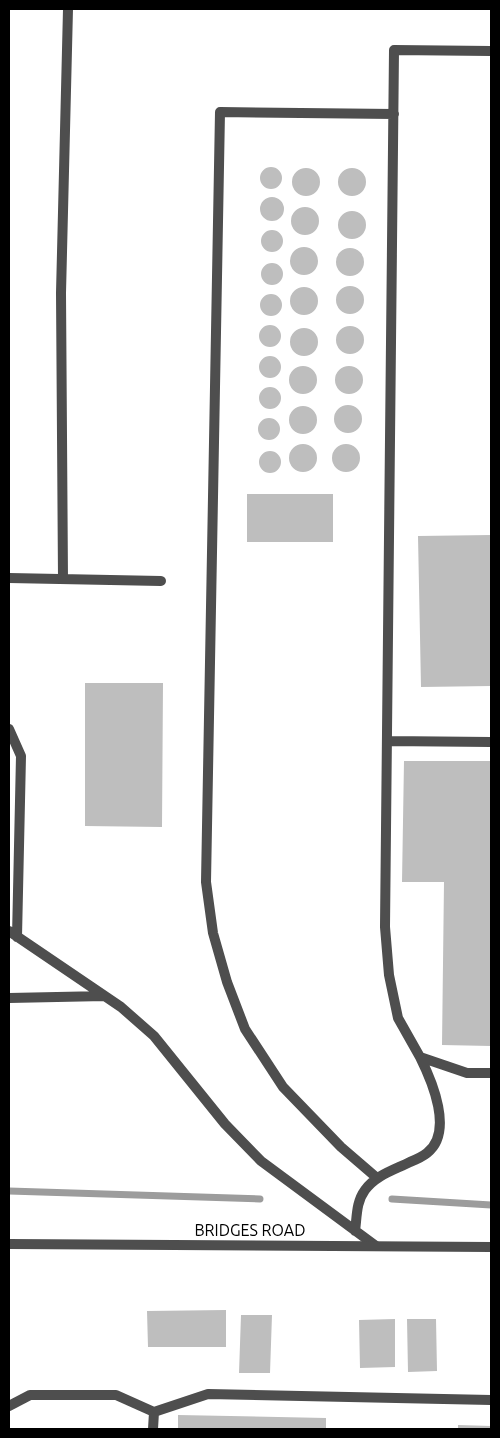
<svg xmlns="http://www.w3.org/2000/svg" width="500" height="1438" viewBox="0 0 500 1438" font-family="Ubuntu,sans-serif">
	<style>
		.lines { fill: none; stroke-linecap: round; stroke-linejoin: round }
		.stream { stroke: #9c9c9c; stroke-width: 7 }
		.building { fill: #bebebe }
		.lane { stroke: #4e4e4e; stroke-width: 10 }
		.street { stroke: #4e4e4e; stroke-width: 10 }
		.labels { text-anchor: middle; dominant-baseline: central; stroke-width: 5; stroke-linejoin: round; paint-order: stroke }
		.street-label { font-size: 16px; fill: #000; stroke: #fff }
	</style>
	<rect width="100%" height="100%" fill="#fff"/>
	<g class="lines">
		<!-- stream -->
		<path class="stream" d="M 9,1191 L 260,1199
			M 392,1199 L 491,1205"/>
	</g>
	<!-- building -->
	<path class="building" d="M260 178a11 11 0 1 1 22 0a11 11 0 1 1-22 0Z
		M338 182a14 14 0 1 1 28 0a14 14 0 1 1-28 0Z
		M292 182a14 14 0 1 1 28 0a14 14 0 1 1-28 0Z
		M260 209a12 12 0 1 1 24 0a12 12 0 1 1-24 0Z
		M291 221a14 14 0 1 1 28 0a14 14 0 1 1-28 0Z
		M338 225a14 14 0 1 1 28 0a14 14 0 1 1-28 0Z
		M261 241a11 11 0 1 1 22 0a11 11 0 1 1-22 0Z
		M290 261a14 14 0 1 1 28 0a14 14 0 1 1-28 0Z
		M336 262a14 14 0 1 1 28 0a14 14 0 1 1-28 0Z
		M261 274a11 11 0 1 1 22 0a11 11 0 1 1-22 0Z
		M336 300a14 14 0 1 1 28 0a14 14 0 1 1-28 0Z
		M290 301a14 14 0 1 1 28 0a14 14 0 1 1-28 0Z
		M260 305a11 11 0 1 1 22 0a11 11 0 1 1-22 0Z
		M259 336a11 11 0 1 1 22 0a11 11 0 1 1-22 0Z
		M336 340a14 14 0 1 1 28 0a14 14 0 1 1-28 0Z
		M290 342a14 14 0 1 1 28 0a14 14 0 1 1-28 0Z
		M259 367a11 11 0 1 1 22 0a11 11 0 1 1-22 0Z
		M335 380a14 14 0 1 1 28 0a14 14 0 1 1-28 0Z
		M289 380a14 14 0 1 1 28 0a14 14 0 1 1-28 0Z
		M259 398a11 11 0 1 1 22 0a11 11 0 1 1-22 0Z
		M334 419a14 14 0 1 1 28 0a14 14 0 1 1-28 0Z
		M289 420a14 14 0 1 1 28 0a14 14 0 1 1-28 0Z
		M258 429a11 11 0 1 1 22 0a11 11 0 1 1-22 0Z
		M289 458a14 14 0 1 1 28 0a14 14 0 1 1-28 0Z
		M332 458a14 14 0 1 1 28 0a14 14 0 1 1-28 0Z
		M259 462a11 11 0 1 1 22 0a11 11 0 1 1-22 0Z
		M 247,494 L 333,494 L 333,542 L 247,542 Z
		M 491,535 L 491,686 L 421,687 L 418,536 Z
		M 85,683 L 163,683 L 162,827 L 85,826 Z
		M 404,761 L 491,761 L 491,1046 L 442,1045 L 444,882 L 402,882 Z
		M 226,1310 L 226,1347 L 148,1347 L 147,1311 Z
		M 241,1315 L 272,1315 L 270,1373 L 239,1373 Z
		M 395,1319 L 395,1367 L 360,1368 L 359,1320 Z
		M 407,1319 L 436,1319 L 437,1371 L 408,1372 Z
		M 178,1415 L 326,1418 L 326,1429 L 178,1429 Z
		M 458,1425 L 491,1426 L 491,1429 L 458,1429 Z"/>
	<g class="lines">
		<!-- lane -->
		<path class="lane" d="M 491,51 L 394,50 L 385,927 L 389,975 L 398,1018 L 420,1057 L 467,1073 L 491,1073
			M 9,578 L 161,581
			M 63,579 L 61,293 L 68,9
			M 9,729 L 21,756 L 17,937
			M 387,741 L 491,742
			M 9,931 L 121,1007 L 154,1036 L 225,1124 L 261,1161 L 376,1246
			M 9,998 L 105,996
			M 377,1178 L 341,1147 L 283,1087 L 245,1029 L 227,982 L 213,933 L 206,882 L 220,112 L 394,114
			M 355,1231 C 357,1217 356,1202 365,1190 C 376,1175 394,1170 410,1162 C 415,1160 422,1157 427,1153 C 454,1132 432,1081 420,1057
			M 9,1406 L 30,1395 L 116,1395 L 154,1412
			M 153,1429 L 154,1412 L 208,1394 L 491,1400"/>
		<!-- street -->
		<path class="street" d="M 9,1244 L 491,1247"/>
	</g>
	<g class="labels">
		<!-- street labels -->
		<g class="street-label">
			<text x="250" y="1230">BRIDGES ROAD</text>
		</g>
	</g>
	<!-- border -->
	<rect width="500" height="1438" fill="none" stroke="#000000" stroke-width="20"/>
</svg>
